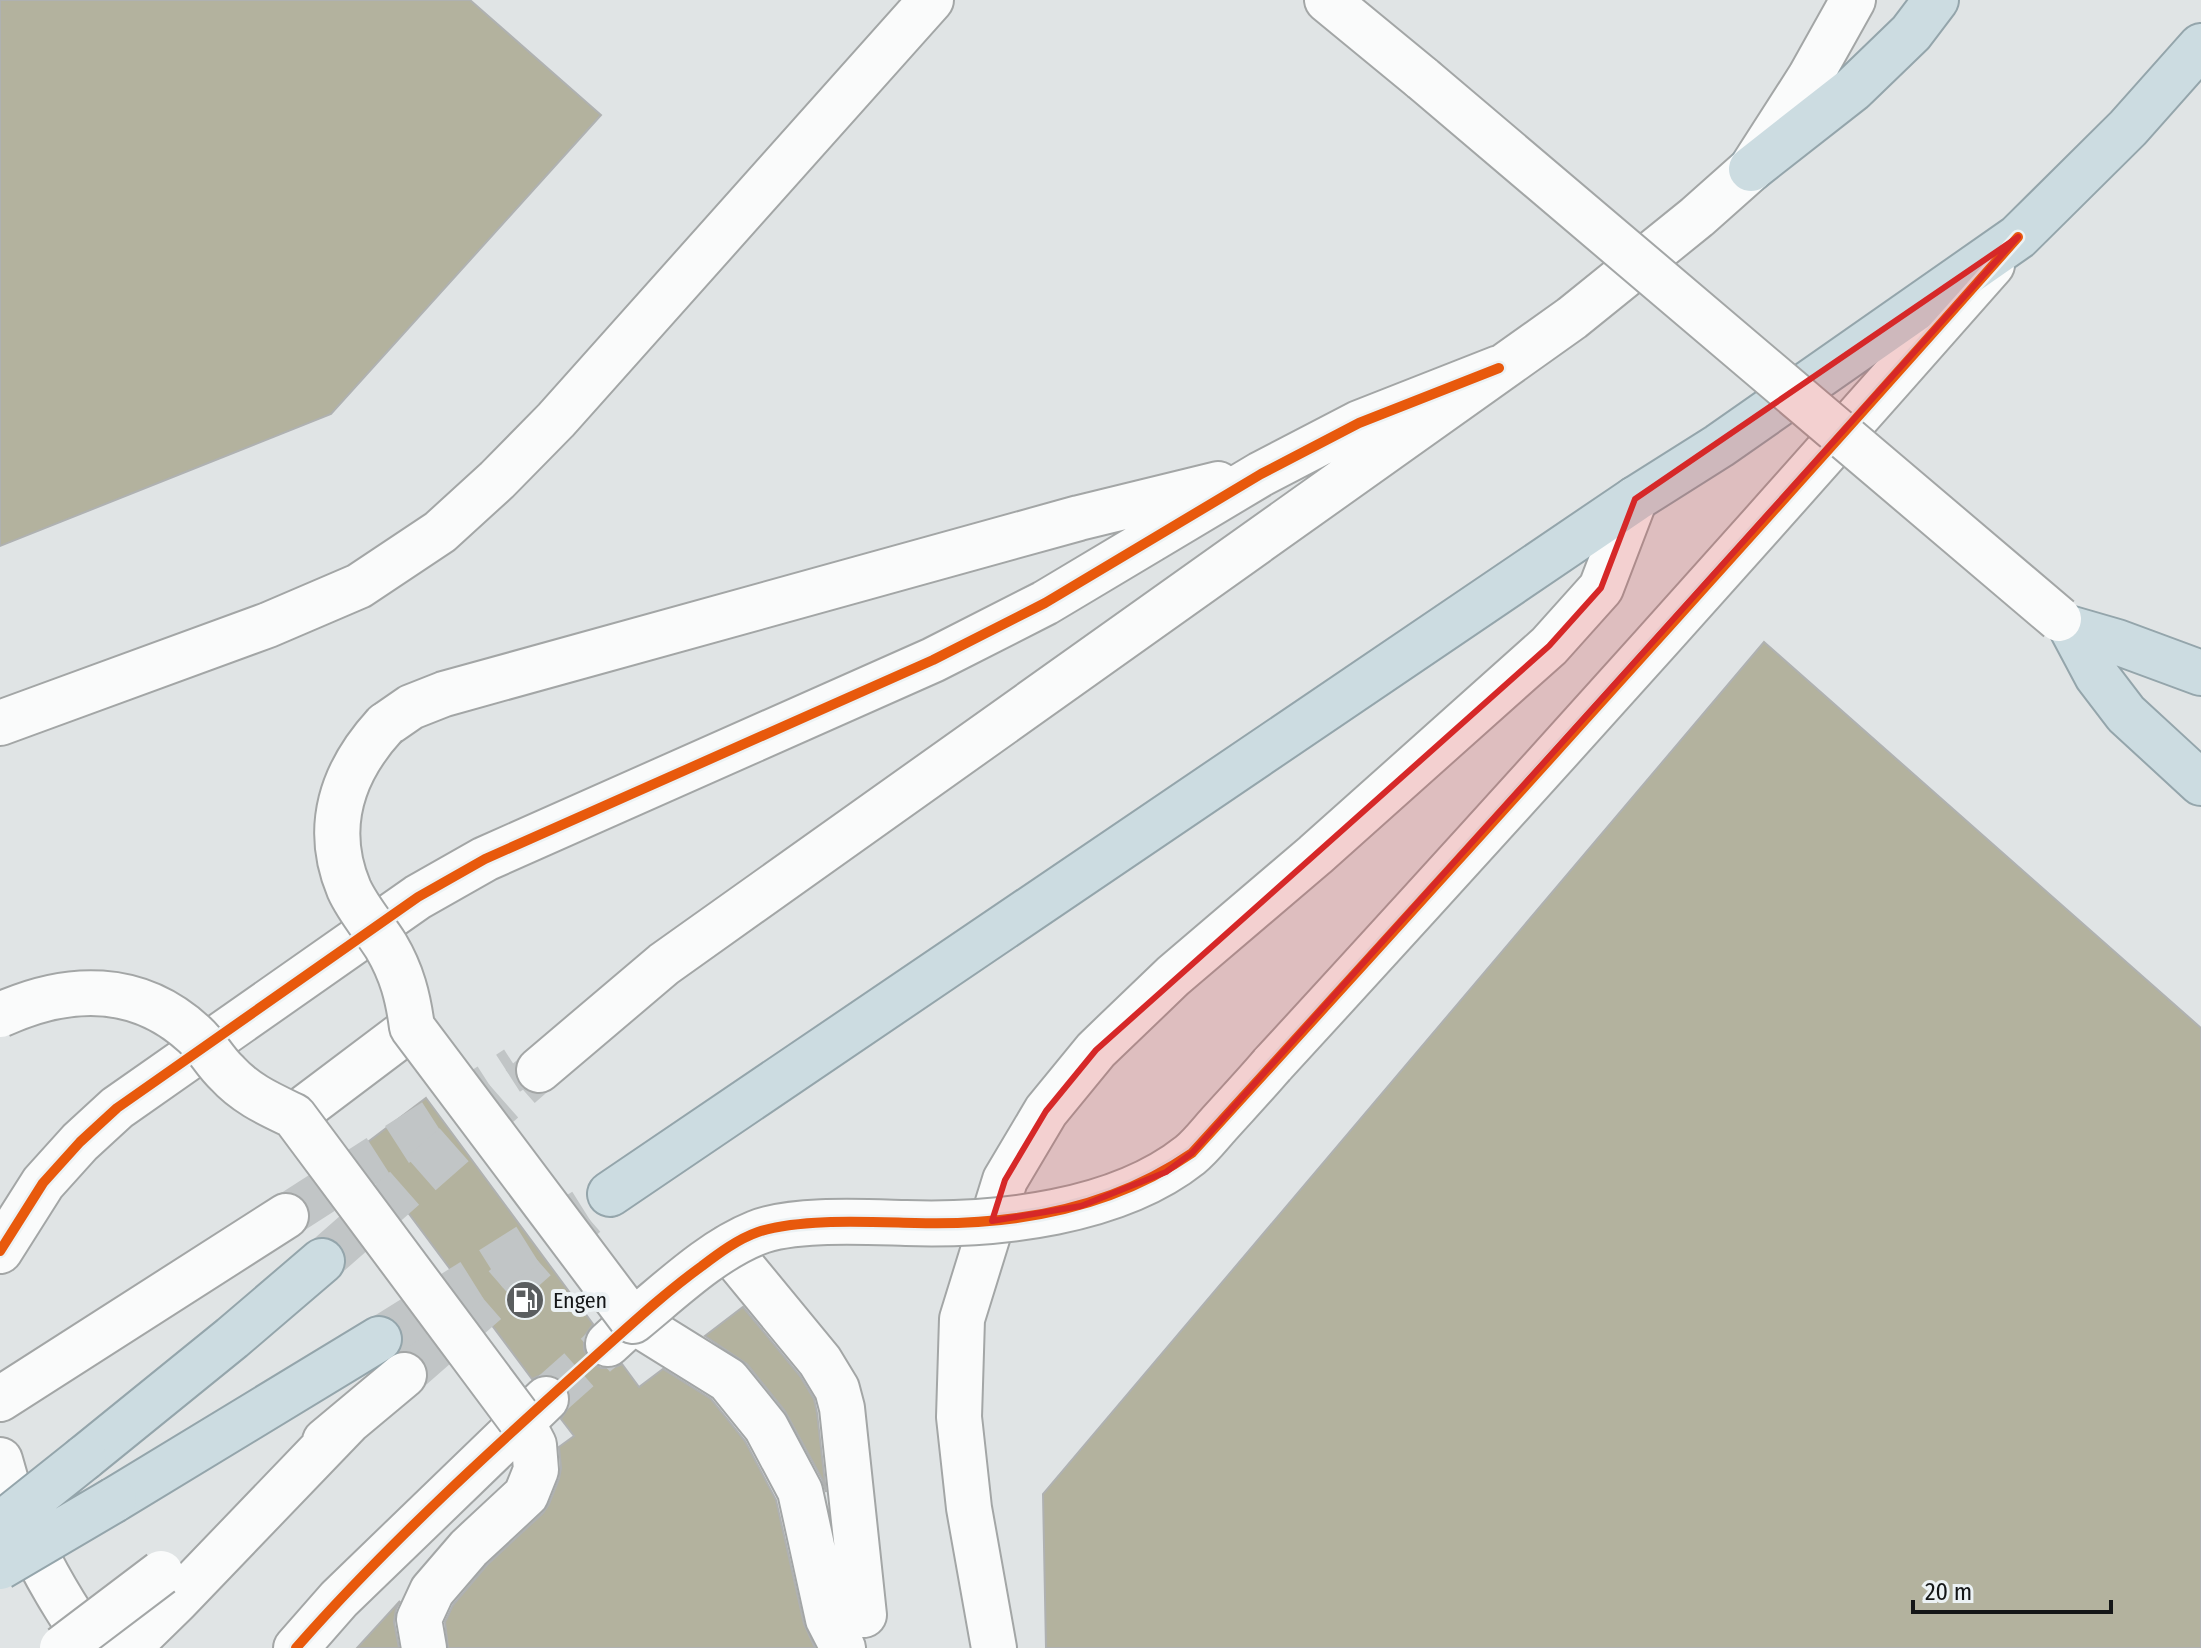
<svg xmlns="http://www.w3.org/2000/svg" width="2201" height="1648" viewBox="0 0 2201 1648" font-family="'Fira Sans Condensed',sans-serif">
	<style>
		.building { fill: #b3b29e; stroke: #afb1b1; stroke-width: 2 }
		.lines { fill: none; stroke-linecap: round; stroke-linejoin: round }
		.minor-tunnel { stroke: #c1c5c6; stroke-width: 44; stroke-dasharray: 44 22; stroke-linecap: butt }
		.highway-tunnel { stroke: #c1c5c6; stroke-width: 44; stroke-dasharray: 44 22; stroke-linecap: butt }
		.minor-casing { stroke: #a3a6a6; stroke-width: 48 }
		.highway-casing { stroke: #94a5ab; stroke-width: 48 }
		.minor { stroke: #fafbfb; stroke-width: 44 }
		.highway { stroke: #ccdce1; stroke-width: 44 }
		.minor-bridge-casing { stroke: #a3a6a6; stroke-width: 48; stroke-linecap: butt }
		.highway-bridge-casing { stroke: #94a5ab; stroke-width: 48; stroke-linecap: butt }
		.minor-bridge { stroke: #fafbfb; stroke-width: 44 }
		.highway-bridge { stroke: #ccdce1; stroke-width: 44 }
		.cycleway-casing { stroke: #ecf2f4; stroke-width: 15 }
		.cycleway { stroke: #e8590c; stroke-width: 10 }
		.marked { fill: #d62828; fill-opacity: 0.2; stroke: #d62828; stroke-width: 6; stroke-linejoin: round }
		.labels { text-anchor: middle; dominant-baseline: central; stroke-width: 8; stroke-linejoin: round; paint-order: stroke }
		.poi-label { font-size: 22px; fill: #141617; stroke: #ecf2f4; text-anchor: start }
	</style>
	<rect width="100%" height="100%" fill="#e0e4e5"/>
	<!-- building -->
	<path class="building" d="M 0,0 L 470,0 L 601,115 L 331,414 L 0,546 Z
		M 1764,642 L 2201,1028 L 2201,1648 L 1046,1648 L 1043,1494 Z
		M 426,1098 L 593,1324 L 584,1337 L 584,1350 L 590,1361 L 601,1368 L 613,1368 L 622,1364 L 639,1387 L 663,1369 L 711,1399 L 745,1441 L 776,1500 L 804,1624 L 815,1648 L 448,1648 L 445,1622 L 453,1605 L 487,1565 L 543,1513 L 549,1504 L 559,1479 L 561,1468 L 559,1447 L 574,1436 L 561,1419 L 570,1405 L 570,1394 L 564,1382 L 552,1375 L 541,1375 L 532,1379 L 360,1148 Z
		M 743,1307 L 800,1376 L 814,1399 L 817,1413 L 826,1492 L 822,1479 L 785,1411 L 747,1364 L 705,1336 Z
		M 400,1601 L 396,1609 L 394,1622 L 399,1648 L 357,1648 Z"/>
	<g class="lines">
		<!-- minor-tunnel -->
		<path class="minor-tunnel" d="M 286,1216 L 516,1068
			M 404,1375 L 610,1194
			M 546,1399 L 608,1344"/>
		<!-- highway-tunnel -->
		<path class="highway-tunnel" d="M 322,1261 L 539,1070
			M 379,1339 L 610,1194"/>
		<defs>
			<path id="minor" d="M 1327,0 L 1423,79
				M 0,723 L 268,625 L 359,586 L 440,532 L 497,480 L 556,420 L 931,0
				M 385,725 L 411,707 L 444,694 L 1079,518 L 1218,484
				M 1272,1065 C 1515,801 1755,534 1992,265
				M 539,1070 L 664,964 L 1572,318 L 1697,217 L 1751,169 L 1810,77 L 1853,0
				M 294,1116 L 412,1027
				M 727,1248 L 820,1361 L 837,1389 L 842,1408 L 864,1615
				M 0,1251 L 43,1183 L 80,1142 L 117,1108 L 418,897 L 485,859 L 933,660 L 1045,603 L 1261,474 L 1359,423 L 1499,368
				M 608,1344 L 633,1321 L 728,1380 L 766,1427 L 800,1491 L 828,1619 L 843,1648
				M 0,1399 L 286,1216
				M 325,1441 L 404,1375
				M 0,1460 C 18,1529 52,1590 93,1648
				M 128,1648 L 176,1601 L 348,1422
				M 296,1648 L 339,1599 L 546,1399
				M 424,1648 L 419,1619 L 432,1591 L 469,1548 L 526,1495 L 536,1470 L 534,1445 L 522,1422
				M 994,1648 L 969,1508 L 959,1417 L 962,1319 L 1005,1180 L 1046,1111 L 1096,1050 L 1173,976 L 1315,855 L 1549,646 L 1601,588 L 1635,499"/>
			<path id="highway" d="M 1751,169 L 1853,89 L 1911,33 L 1936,0
				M 2072,629 L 2097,676 L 2126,714 L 2201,783
				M 2072,629 L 2117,642 L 2201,673
				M 610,1194 L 1635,499 L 1719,446 L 2018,237 L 2128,128 L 2201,46
				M 84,1458 L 232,1338 L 322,1261
				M 114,1500 L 379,1339"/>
		</defs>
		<!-- minor casing -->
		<use href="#minor" class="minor-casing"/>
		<!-- highway casing -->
		<use href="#highway" class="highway-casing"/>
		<!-- minor -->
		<use href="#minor" class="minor"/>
		<!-- highway -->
		<use href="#highway" class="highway"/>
		<defs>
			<path id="minor-bridge" d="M 1423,79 L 2059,619
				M 385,725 C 342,772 323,827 349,889 C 358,909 374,927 386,946 C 402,973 408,997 412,1027 L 633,1321 C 670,1291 711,1251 756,1233 C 792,1218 866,1222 906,1223 C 997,1226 1117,1213 1190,1155 C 1201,1146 1210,1134 1219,1124 C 1237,1104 1255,1085 1272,1065
				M 0,1015 C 68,984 138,982 195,1035 C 207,1046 215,1062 227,1073 C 246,1094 269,1104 294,1116 L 522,1422
				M 62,1648 L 161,1573"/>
			<path id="highway-bridge" d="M 0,1525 L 84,1458
				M 0,1567 L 114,1500"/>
		</defs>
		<!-- minor-bridge casing -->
		<use href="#minor-bridge" class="minor-bridge-casing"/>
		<!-- highway-bridge casing -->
		<use href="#highway-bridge" class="highway-bridge-casing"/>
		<!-- minor-bridge -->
		<use href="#minor-bridge" class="minor-bridge"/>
		<!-- highway-bridge -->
		<use href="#highway-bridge" class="highway-bridge"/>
		<defs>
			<path id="cycleway" d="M 0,1251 L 43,1183 L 80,1142 L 117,1108 L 418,897 L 485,859 L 933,660 L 1045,603 L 1261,474 L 1359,423 L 1499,368
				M 296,1648 C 391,1540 502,1440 609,1344 C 639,1317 669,1290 702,1266 C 719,1253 738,1239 758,1232 C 800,1218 870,1222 915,1223 C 1012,1226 1111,1209 1192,1153 C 1469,849 1745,545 2018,237"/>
		</defs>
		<!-- cycleway casing -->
		<use href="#cycleway" class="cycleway-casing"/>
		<!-- cycleway -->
		<use href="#cycleway" class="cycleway"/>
	</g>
	<!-- marked area -->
	<path class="marked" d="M 2018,237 L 1192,1153 L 1166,1172 L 1081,1206 L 992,1221 L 1005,1180 L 1046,1111 L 1096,1050 L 1549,646 L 1601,588 L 1635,499 Z"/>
	<!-- icons -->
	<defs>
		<symbol id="fuel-disc" viewBox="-11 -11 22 22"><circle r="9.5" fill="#5b5e5f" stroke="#ecf2f4"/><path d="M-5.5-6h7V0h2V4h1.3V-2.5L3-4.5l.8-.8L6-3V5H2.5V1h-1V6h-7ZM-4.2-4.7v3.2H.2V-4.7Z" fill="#fff"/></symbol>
	</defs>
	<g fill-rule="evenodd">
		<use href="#fuel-disc" x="503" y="1278" width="44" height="44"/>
	</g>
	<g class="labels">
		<!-- poi labels -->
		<g class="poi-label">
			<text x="553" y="1300">Engen</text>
		</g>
	</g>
	<!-- scale -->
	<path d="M1913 1600v12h198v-12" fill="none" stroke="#141617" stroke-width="4"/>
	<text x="1925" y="1600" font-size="24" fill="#141617" stroke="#ecf2f4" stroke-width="6" paint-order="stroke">20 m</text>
</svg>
